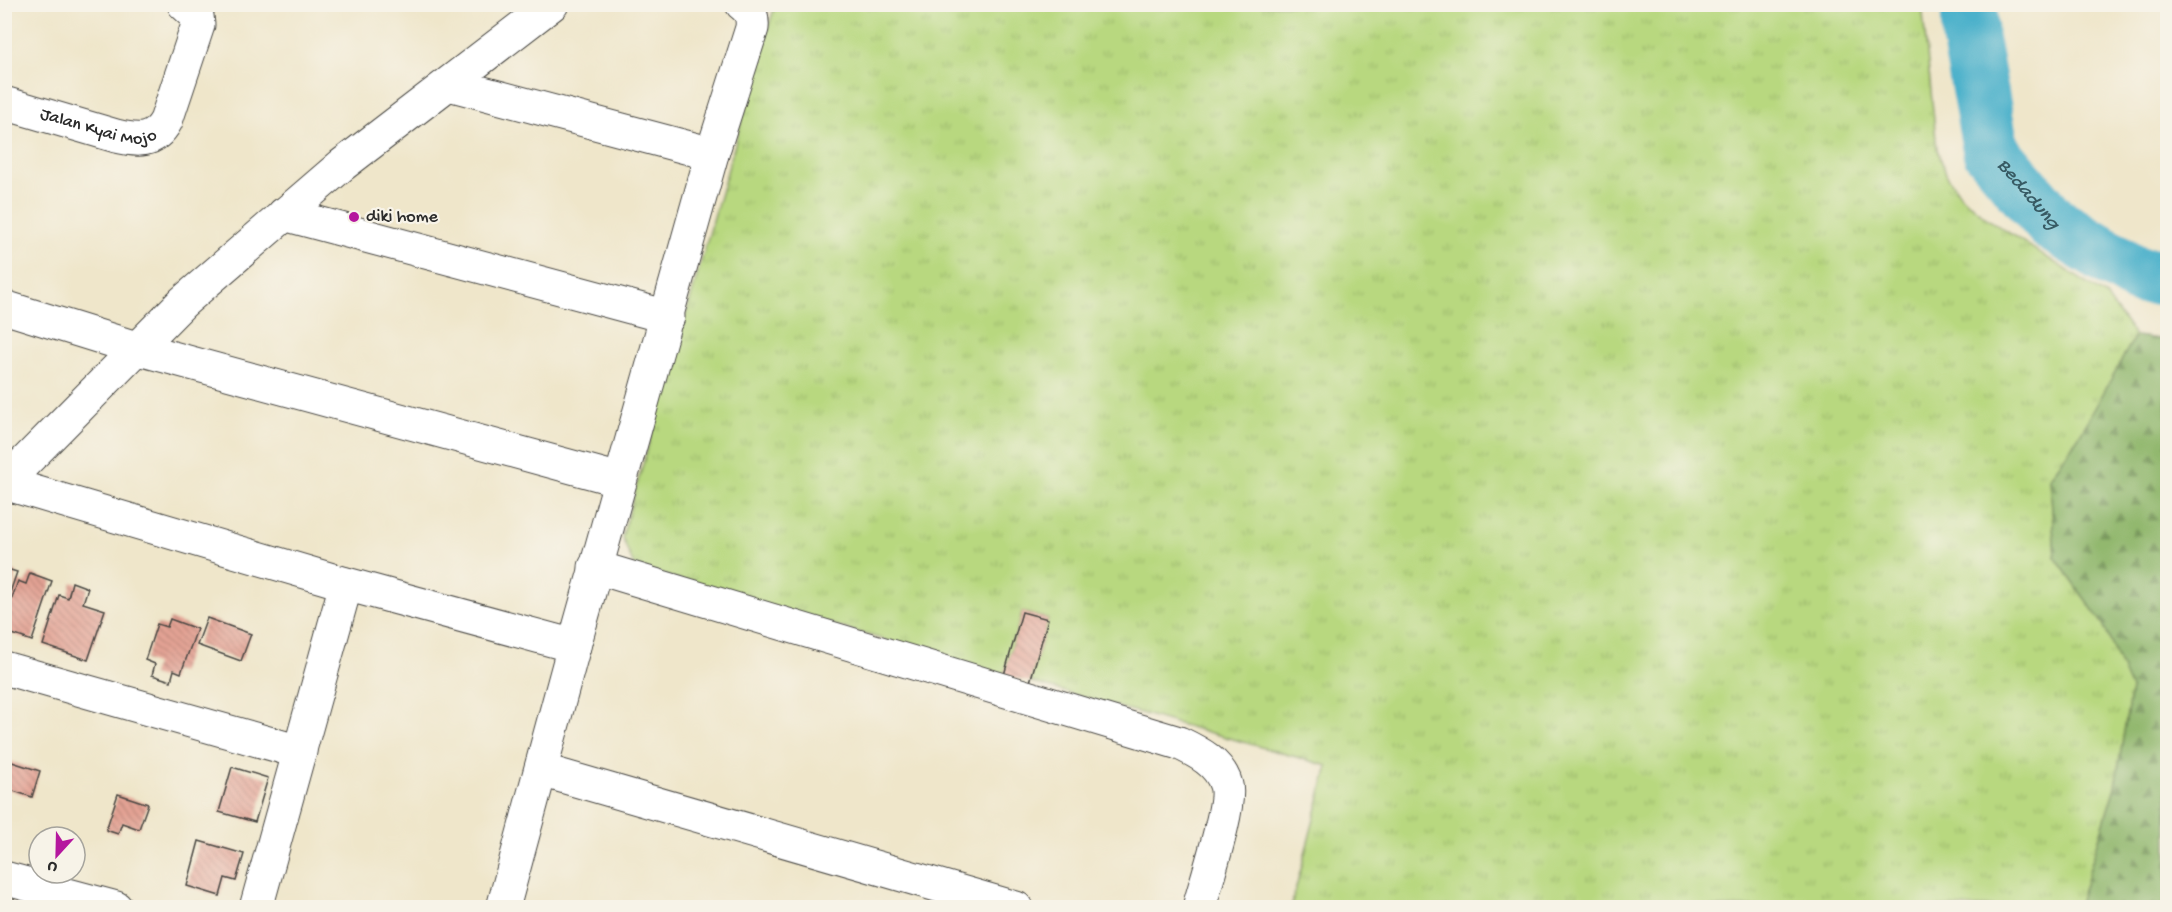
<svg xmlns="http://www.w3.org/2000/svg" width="2172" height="912" viewBox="0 0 2172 912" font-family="'Gochi Hand',sans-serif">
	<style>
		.grass { fill: url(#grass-tufts); stroke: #728255; stroke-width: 1.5 }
		.forest { fill: url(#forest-firs); stroke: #5e724c; stroke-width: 1.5 }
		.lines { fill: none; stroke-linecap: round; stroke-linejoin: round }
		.river { stroke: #4cb1cb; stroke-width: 57 }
		.building { fill: url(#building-back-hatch) }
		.minor-casing { stroke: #484743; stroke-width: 35 }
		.minor { stroke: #fff; stroke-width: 33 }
		.poi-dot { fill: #b5179e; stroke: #f7f3e8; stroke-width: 2 }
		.labels { text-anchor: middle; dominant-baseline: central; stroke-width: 4.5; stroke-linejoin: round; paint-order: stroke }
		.street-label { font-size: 18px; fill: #2b2b2b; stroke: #f7f3e8 }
		.poi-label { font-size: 18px; fill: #2b2b2b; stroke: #f7f3e8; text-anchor: start }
		.water-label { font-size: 20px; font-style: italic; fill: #375a63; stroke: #f7f3e8 }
	</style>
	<defs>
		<pattern id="grass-tufts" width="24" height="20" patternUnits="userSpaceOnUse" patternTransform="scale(1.5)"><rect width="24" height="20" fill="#b8d87f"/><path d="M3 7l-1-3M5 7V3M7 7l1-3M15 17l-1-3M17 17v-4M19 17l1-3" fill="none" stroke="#9eba6e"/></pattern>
		<pattern id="forest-firs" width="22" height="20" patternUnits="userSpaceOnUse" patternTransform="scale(1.5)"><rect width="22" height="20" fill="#92b86e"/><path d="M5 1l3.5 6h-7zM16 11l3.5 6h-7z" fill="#77965b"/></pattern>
		<pattern id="building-back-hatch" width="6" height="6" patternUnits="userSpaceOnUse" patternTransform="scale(1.5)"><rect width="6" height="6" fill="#e4a394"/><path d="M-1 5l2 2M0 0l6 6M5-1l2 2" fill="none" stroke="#b98579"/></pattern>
	</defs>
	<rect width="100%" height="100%" fill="#f7f3e8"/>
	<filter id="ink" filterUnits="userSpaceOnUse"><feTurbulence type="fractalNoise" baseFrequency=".0167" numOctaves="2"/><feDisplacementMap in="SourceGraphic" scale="12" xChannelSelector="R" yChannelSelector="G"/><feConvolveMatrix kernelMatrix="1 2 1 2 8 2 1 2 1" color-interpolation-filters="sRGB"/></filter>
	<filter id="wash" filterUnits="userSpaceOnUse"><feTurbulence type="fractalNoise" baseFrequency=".008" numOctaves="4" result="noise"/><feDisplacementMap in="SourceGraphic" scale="24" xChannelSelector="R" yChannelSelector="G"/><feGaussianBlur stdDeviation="1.35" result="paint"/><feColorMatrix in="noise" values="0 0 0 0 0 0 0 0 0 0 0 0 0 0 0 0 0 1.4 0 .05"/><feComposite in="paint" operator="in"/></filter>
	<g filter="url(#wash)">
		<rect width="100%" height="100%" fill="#efe6ca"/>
		<!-- grass -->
		<path class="grass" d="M 775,5 L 1922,5 L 1937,149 L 1947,176 L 1962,197 L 1989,220 L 2105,295 L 2135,336 L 2081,434 L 2050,478 L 2055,557 L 2103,624 L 2131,689 L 2115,787 L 2078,907 L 1291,907 L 1328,766 L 1030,682 L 1048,619 L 1022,612 L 1004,675 L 634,566 L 622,537 Z"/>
		<!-- forest -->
		<path class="forest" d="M 2135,336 L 2167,340 L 2167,907 L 2078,907 L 2115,787 L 2131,689 L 2103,624 L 2055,557 L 2050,478 L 2081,433 Z"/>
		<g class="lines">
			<!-- river -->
			<path class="river" id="s1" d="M 1969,4 L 1970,37 L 1991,151 L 2053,224 L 2139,276 L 2168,276"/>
		</g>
		<g id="blocks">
			<!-- building -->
			<path class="building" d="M 4,568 L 17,572 L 5,607 L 4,607 Z
				M 30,573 L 52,581 L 32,641 L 4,631 L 4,621 L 18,581 L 26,584 Z
				M 72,582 L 88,588 L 83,603 L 105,610 L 88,660 L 43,645 L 59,595 L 68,598 Z
				M 1022,612 L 1048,619 L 1030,682 L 1004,675 Z
				M 207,618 L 251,634 L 241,661 L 197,645 Z
				M 170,619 L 197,629 L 181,673 L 174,670 L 171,681 L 152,675 L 155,664 L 145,660 L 157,624 L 167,627 Z
				M 9,761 L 40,771 L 32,797 L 4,788 L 4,776 Z
				M 232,767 L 268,778 L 255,822 L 219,812 Z
				M 118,794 L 148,804 L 139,829 L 122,823 L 118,834 L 106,830 Z
				M 199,841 L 244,854 L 236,881 L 225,878 L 220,896 L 187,886 Z"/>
		</g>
	</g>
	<g filter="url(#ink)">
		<use href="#blocks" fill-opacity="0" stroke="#484743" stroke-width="1.5"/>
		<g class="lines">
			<defs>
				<g id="minor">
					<path d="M 449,84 L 712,154"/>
					<path id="s2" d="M 4,103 L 116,136 C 137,141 154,143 166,121 L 198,25 L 197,16 L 184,4"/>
					<path d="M 284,214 L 668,317"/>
					<path d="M 4,307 L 136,348 L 620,480"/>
					<path d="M 4,483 L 346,584"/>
					<path d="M 4,486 L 24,463 L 183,302 L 342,165 L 552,4"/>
					<path d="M 595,567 L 1179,743 C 1198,752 1220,763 1226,785 C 1232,804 1205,884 1199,908"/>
					<path d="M 574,646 L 712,154 L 752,28 C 753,17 751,11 742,4"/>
					<path d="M 4,668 L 300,752"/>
					<path d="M 541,770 L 1016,908"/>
					<path d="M 4,878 L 116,908"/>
					<path d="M 256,908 L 346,584 L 574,646 L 503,908"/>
				</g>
			</defs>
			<!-- minor casing -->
			<use href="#minor" class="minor-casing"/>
			<!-- minor -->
			<use href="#minor" class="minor"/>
		</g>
	</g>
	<!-- markers -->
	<circle class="poi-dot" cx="354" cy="217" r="6"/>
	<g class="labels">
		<!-- street labels -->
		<g class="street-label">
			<text stroke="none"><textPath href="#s2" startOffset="98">Jalan Kyai Mojo</textPath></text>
		</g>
		<!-- poi labels -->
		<g class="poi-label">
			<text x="366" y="217">diki home</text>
		</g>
		<!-- water labels -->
		<g class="water-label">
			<text stroke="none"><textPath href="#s1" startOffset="206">Bedadung</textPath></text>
		</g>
	</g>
	<!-- margin -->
	<rect width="2172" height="912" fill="none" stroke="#f7f3e8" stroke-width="24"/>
	<!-- north arrow -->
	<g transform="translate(57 855) rotate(202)"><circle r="28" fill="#f7f3e8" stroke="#a5a39c" stroke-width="1.5"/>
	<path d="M0-4.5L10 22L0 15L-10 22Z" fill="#b5179e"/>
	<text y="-9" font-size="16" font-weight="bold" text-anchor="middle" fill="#2b2b2b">U</text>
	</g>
</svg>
